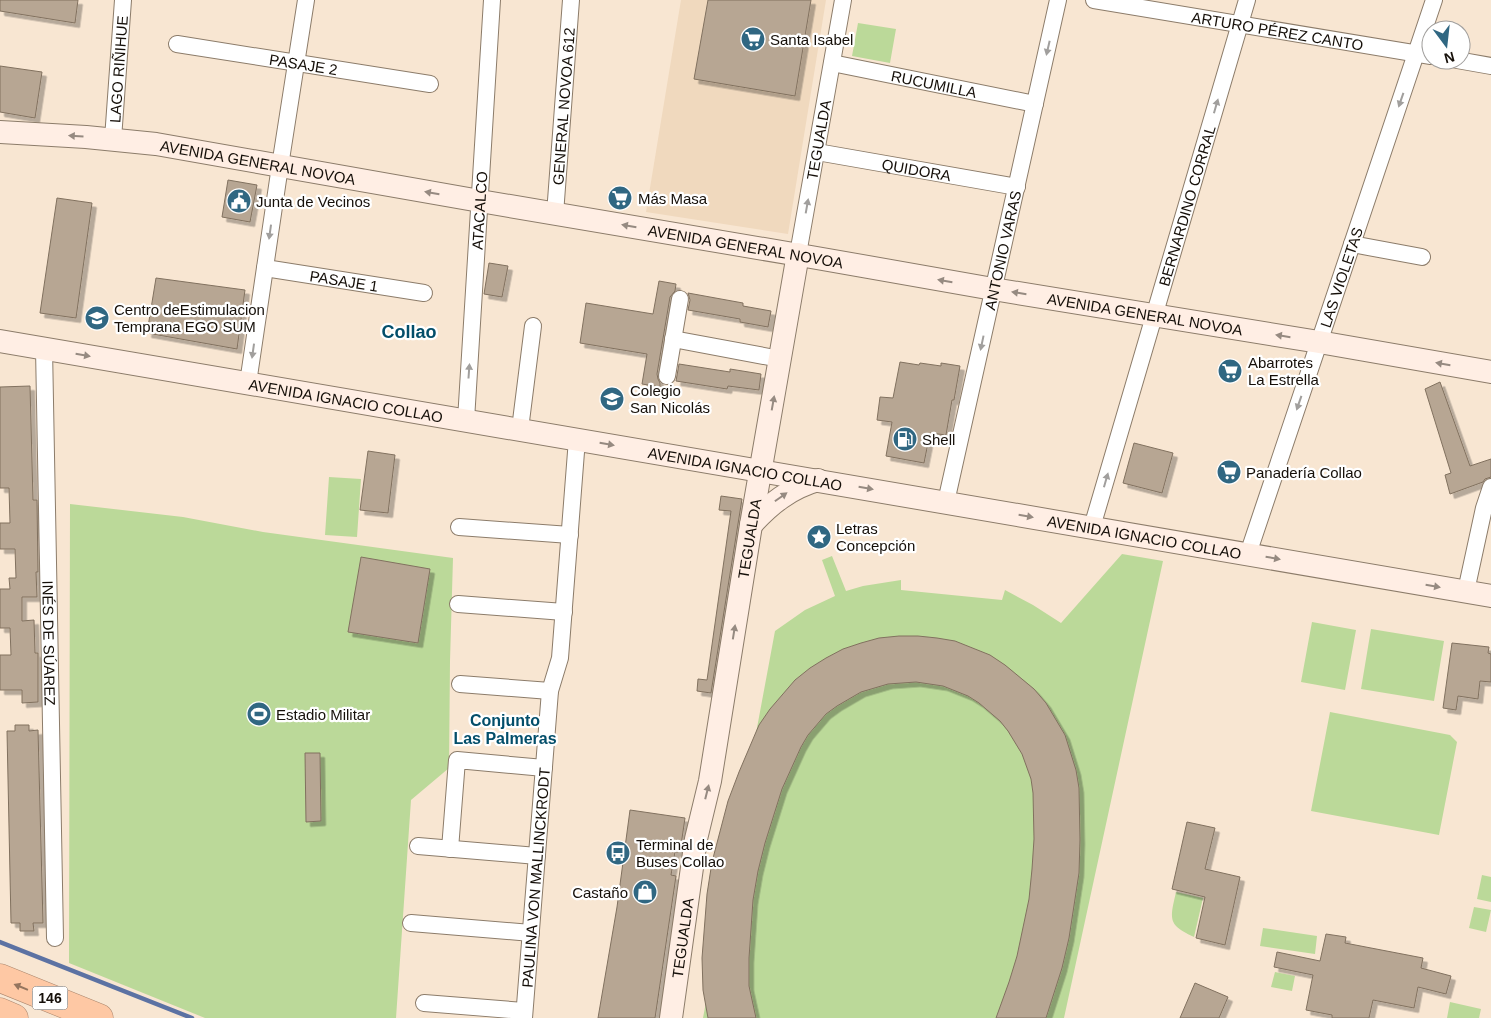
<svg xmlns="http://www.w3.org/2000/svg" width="1491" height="1018" viewBox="0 0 1491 1018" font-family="Helvetica,sans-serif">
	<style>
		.built { fill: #f0d9be }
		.green { fill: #bbd999 }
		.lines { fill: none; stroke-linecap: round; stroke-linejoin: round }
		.stream { stroke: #5c72a3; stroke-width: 4.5 }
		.building { fill: #b7a693; stroke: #81715f; filter: url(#shadow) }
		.street-casing { stroke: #8c7c6a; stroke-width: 18 }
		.secondary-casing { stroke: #8c7c6a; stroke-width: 24 }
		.highway-casing { stroke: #ac876e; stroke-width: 29 }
		.street { stroke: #fff; stroke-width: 16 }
		.secondary { stroke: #ffeee4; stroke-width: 22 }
		.highway { stroke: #fec8a4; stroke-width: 28 }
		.oneway { fill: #a19f9d }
		.oneway2 { fill: #968a81 }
		.oneway3 { fill: #95755e }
		.labels { text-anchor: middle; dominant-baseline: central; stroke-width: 4.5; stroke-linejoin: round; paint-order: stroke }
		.shield { fill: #fff; stroke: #5b5753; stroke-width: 1 }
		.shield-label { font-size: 14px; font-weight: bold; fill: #150f09 }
		.street-label { font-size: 15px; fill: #150f09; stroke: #fff }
		.poi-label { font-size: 15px; fill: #150f09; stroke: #fff; text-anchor: start }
		.neighbourhood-label { font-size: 16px; font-weight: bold; fill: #034e6a; stroke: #fff }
		.quarter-label { font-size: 18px; font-weight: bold; fill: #034e6a; stroke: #fff }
	</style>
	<defs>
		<filter id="shadow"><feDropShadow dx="4.5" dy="4.5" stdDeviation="0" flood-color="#0004"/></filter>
	</defs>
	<rect width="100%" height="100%" fill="#f8e6d2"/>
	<!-- built -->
	<path class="built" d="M 681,0 L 826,0 L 788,234 L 646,212 Z"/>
	<!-- green -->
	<path class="green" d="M 858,23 L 896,29 L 890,63 L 852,56 Z
		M 329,477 L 361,479 L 357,537 L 325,535 Z
		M 70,504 L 183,517 L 263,532 L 453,558 L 450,661 L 449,768 L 411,800 L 396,1018 L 205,1018 L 69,963 Z
		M 1122,554 L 1163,561 L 1064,1018 L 703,1018 L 775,631 L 805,610 L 835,596 L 822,560 L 832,556 L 846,591 L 863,586 L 901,580 L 901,590 L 1002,600 L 1005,590 L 1033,605 L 1061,623 Z
		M 1312,622 L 1356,630 L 1345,690 L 1301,682 Z
		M 1371,629 L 1444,641 L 1434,701 L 1361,689 Z
		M 1330,712 L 1450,735 L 1457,742 L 1439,835 L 1311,811 Z
		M 1482,875 L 1491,877 L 1491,902 L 1477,899 Z
		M 1176,892 L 1203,898 L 1194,937 C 1167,925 1170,919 1176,892 Z
		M 1474,907 L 1491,910 L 1486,932 L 1469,928 Z
		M 1263,928 L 1317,936 L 1315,954 L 1260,946 Z
		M 1275,972 L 1295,976 L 1292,991 L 1271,987 Z
		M 1450,1002 L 1481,1009 L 1479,1018 L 1447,1018 Z"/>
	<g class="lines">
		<!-- stream -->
		<path class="stream" d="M 0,942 L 192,1018"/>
	</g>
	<!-- building -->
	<path class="building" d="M 0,0 L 78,0 L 75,23 L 0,11 Z
		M 708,0 L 811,0 L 795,96 L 694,79 Z
		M 0,66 L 42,72 L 35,118 L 0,112 Z
		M 228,180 L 257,185 L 250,222 L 222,217 Z
		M 57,198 L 92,203 L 76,318 L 40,313 Z
		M 489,263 L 508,266 L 502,297 L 484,294 Z
		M 156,278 L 245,290 L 237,349 L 147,333 Z
		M 659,281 L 676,284 L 675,291 L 670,297 L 657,374 L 658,379 L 660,383 L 660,387 L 642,384 L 647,354 L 580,343 L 586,303 L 653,314 Z
		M 688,293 L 743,303 L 743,306 L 771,311 L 768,327 L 740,322 L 740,319 L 688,310 L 690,300 Z
		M 900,362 L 919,365 L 920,363 L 941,366 L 941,363 L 960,366 L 954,400 L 952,400 L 946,435 L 930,433 L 924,463 L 886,456 L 892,422 L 877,420 L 880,397 L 893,398 Z
		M 679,364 L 730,372 L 730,369 L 761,374 L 759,390 L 728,386 L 727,389 L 676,381 Z
		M 1440,382 L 1470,466 L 1491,459 L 1491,477 L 1485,479 L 1483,482 L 1450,494 L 1445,475 L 1451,473 L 1425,389 Z
		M 30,386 L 33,500 L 37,500 L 38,572 L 36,572 L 37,597 L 22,597 L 22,621 L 34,620 L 35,653 L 38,653 L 38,702 L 22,703 L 22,690 L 0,690 L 0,655 L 11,655 L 10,628 L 0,628 L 0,589 L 10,589 L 9,578 L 16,578 L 15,549 L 0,549 L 0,523 L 10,523 L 9,488 L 0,488 L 0,387 Z
		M 1134,443 L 1173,453 L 1162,493 L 1123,483 Z
		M 368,451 L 395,455 L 388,513 L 360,510 Z
		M 721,496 L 742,499 L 711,693 L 697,691 L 698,679 L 707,680 L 731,511 L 719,510 Z
		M 361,557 L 430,569 L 418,643 L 348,632 Z
		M 899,636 L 918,636 L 937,638 L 955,641 L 990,655 L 1005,665 L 1034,689 L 1046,703 L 1065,735 L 1076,770 L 1079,788 L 1080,840 L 1079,873 L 1069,938 L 1062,968 L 1046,1018 L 996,1018 L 1009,982 L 1017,956 L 1029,899 L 1032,869 L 1034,839 L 1033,793 L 1031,779 L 1022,754 L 1008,731 L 1000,721 L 979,703 L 968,696 L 943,686 L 916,682 L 888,684 L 861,692 L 837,706 L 826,714 L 808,735 L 801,747 L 782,789 L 765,843 L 758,871 L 753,900 L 749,958 L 749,986 L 756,1018 L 708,1018 L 703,990 L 702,958 L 707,894 L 712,862 L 728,801 L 739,772 L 759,725 L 770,709 L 795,680 L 810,668 L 826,658 L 843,649 L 861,643 L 879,638 Z
		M 1452,643 L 1489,647 L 1488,653 L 1491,654 L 1491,682 L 1480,681 L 1478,699 L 1458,696 L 1456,710 L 1443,708 Z
		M 15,725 L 29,725 L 29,731 L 38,730 L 43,923 L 33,923 L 34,931 L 20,931 L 20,923 L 11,923 L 7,731 L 15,731 Z
		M 305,753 L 320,753 L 321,821 L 306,822 Z
		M 630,810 L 685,818 L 680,852 L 675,852 L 671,875 L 676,876 L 655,1018 L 598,1018 L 617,907 Z
		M 1187,822 L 1215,828 L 1205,869 L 1240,877 L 1225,945 L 1196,938 L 1205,897 L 1172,889 Z
		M 1326,934 L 1346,937 L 1345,943 L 1423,958 L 1421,968 L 1451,976 L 1446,994 L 1418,987 L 1414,1008 L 1373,1000 L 1369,1018 L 1332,1018 L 1332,1015 L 1306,1010 L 1313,975 L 1274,967 L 1277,952 L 1320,961 Z
		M 1195,983 L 1228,997 L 1219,1018 L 1180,1018 Z"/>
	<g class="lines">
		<defs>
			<g id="street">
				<path id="s1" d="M 1094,0 L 1431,56"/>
				<path id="s2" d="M 177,44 L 430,84"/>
				<path d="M 1457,60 L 1491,66"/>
				<path id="s3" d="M 832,63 L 1035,104"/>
				<path id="s4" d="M 113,139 L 123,0"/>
				<path id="s5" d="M 817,152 L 1017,187"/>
				<path id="s6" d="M 555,214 L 571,0"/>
				<path d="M 1352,244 L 1422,257"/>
				<path id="s7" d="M 798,254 L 843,0"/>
				<path id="s8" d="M 265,268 L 424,293"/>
				<path d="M 673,339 L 780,359"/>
				<path id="s9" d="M 44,348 L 55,938"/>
				<path d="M 667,376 L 680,299"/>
				<path d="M 248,383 L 280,166 L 306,0"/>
				<path id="s10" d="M 466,420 L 492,0"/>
				<path d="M 520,429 L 533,326"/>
				<path id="s11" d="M 946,502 L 1058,0"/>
				<path d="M 459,527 L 570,535"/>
				<path id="s12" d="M 1092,527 L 1247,0"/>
				<path id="s13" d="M 1248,554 L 1434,0"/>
				<path d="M 1466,591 L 1484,508 L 1491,487"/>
				<path d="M 458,604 L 564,612"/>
				<path d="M 460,684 L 550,691"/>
				<path d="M 418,846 L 537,856"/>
				<path d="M 450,849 L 457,760 L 544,768"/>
				<path d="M 411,923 L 531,933"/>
				<path d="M 424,1003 L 524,1011"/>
				<path id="s14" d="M 524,1018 L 550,691 L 560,658 L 577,439"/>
			</g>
			<g id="secondary">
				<path id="s15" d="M 0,132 L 86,137 L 156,144 L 480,201 L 811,257 L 993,289 L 1319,342 L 1491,372"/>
				<path id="s16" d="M 0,341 L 1491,596"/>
				<path d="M 751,525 C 770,504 790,488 818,480"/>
				<path id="s17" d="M 671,1018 L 696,839 L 710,781 L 714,756 L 751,525 L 798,254"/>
			</g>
			<path id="highway" d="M 0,978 L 99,1018
				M 0,1012 L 14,1018"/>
		</defs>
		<!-- street casing -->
		<use href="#street" class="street-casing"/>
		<!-- secondary casing -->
		<use href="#secondary" class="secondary-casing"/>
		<!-- highway casing -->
		<use href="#highway" class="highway-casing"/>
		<!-- street -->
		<use href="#street" class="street"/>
		<!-- secondary -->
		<use href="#secondary" class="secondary"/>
		<!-- highway -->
		<use href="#highway" class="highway"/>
	</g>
	<!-- one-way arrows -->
	<defs><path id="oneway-solid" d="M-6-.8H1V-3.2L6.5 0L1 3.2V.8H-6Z" transform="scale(1.25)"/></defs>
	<g class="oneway">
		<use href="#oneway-solid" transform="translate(1048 48) rotate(103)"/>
		<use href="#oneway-solid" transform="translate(1401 100) rotate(109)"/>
		<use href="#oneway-solid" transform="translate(1216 106) rotate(-74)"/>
		<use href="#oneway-solid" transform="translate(807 206) rotate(-80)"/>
		<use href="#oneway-solid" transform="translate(270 232) rotate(98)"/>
		<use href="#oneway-solid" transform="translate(982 343) rotate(102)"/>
		<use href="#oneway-solid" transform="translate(253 351) rotate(98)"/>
		<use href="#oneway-solid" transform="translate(469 371) rotate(-86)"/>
		<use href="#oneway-solid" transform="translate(1299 403) rotate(109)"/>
		<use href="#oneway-solid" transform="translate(1106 480) rotate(-74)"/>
	</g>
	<g class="oneway2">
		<use href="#oneway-solid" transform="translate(76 136) rotate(-177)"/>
		<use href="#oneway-solid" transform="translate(432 193) rotate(-170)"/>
		<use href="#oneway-solid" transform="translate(629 226) rotate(-170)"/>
		<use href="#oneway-solid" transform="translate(945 281) rotate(-170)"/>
		<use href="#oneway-solid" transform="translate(1019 293) rotate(-171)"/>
		<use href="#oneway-solid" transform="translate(1283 336) rotate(-171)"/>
		<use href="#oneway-solid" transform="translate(83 355) rotate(10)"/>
		<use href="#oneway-solid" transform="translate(1443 364) rotate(-170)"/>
		<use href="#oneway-solid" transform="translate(773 403) rotate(-80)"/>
		<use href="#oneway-solid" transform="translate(607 444) rotate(10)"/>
		<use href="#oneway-solid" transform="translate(866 488) rotate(10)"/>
		<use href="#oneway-solid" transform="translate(781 497) rotate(-35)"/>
		<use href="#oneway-solid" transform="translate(1026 516) rotate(10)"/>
		<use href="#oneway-solid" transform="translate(1273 558) rotate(10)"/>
		<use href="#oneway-solid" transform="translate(1433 586) rotate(10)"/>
		<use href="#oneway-solid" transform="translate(734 632) rotate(-81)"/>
		<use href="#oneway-solid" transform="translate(707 792) rotate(-76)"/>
	</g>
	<use class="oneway3" href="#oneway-solid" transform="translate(21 987) rotate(-158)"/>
	<!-- icons -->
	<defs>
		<symbol id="supermarket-disc" viewBox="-11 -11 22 22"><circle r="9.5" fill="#306782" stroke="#fff"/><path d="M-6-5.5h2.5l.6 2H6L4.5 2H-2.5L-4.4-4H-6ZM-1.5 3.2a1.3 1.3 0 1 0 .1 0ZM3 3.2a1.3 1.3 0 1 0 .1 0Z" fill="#fff"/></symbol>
		<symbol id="civic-disc" viewBox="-11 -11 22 22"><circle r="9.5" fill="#306782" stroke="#fff"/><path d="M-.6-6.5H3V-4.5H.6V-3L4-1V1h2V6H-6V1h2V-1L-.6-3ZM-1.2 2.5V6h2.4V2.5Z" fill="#fff"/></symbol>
		<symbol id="school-disc" viewBox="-11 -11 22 22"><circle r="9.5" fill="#306782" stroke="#fff"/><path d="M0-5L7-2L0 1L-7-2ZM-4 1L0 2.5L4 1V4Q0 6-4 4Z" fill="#fff"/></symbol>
		<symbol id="fuel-disc" viewBox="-11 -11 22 22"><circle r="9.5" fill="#306782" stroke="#fff"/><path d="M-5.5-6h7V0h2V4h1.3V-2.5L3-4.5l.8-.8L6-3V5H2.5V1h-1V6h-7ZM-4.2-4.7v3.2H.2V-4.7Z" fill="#fff"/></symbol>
		<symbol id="sight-disc" viewBox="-11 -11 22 22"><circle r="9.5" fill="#306782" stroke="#fff"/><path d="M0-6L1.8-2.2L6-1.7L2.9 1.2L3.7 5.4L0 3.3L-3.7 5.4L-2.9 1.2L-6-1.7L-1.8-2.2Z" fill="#fff"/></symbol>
		<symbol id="stadium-disc" viewBox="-11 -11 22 22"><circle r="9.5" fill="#306782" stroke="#fff"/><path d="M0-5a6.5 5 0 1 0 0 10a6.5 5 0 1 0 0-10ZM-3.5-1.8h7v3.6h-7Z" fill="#fff"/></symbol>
		<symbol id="bus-disc" viewBox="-11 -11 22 22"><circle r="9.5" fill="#306782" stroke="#fff"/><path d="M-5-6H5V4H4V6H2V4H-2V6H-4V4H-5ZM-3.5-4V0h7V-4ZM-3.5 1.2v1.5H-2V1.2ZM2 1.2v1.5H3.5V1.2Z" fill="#fff"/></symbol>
		<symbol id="shop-disc" viewBox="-11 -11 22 22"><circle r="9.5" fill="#306782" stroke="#fff"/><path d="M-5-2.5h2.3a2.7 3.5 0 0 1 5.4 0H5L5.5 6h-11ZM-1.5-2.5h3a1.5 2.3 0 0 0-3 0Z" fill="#fff"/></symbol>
	</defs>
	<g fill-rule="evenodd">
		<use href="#supermarket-disc" x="739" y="25" width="28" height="28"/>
		<use href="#supermarket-disc" x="606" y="184" width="28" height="28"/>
		<use href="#civic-disc" x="225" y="187" width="28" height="28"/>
		<use href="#school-disc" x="83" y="304" width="28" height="28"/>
		<use href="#supermarket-disc" x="1216" y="357" width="28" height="28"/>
		<use href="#school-disc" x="598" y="385" width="28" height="28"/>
		<use href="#fuel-disc" x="891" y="425" width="28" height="28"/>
		<use href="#supermarket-disc" x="1215" y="458" width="28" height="28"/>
		<use href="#sight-disc" x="805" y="523" width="28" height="28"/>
		<use href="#stadium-disc" x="245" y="700" width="28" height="28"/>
		<use href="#bus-disc" x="604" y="839" width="28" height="28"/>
		<use href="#shop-disc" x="631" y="878" width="28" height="28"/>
	</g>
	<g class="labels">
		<!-- shield labels -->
		<rect class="shield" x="32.5" y="986.5" width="35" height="23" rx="4"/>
		<g class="shield-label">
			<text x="50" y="998">146</text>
		</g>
		<!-- street labels -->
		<g class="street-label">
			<text stroke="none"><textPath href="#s1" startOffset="186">ARTURO PÉREZ CANTO</textPath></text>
			<text stroke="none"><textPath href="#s2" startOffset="128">PASAJE 2</textPath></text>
			<text stroke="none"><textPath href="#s4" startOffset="70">LAGO RIÑIHUE</textPath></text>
			<text stroke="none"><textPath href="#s3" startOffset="104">RUCUMILLA</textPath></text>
			<text stroke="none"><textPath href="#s6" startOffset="108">GENERAL NOVOA 612</textPath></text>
			<text stroke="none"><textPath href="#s7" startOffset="116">TEGUALDA</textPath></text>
			<text stroke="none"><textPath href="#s15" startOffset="260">AVENIDA GENERAL NOVOA</textPath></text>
			<text stroke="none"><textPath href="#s5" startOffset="101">QUIDORA</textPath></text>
			<text stroke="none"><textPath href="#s12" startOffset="335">BERNARDINO CORRAL</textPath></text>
			<text stroke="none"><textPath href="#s10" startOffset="210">ATACALCO</textPath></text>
			<text stroke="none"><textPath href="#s15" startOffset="755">AVENIDA GENERAL NOVOA</textPath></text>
			<text stroke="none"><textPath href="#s11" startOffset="258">ANTONIO VARAS</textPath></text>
			<text stroke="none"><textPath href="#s13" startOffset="292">LAS VIOLETAS</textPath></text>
			<text stroke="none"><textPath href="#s8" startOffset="80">PASAJE 1</textPath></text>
			<text stroke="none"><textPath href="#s15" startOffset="1160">AVENIDA GENERAL NOVOA</textPath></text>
			<text stroke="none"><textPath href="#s16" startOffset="351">AVENIDA IGNACIO COLLAO</textPath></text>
			<text stroke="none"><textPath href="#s16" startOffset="756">AVENIDA IGNACIO COLLAO</textPath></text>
			<text stroke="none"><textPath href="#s16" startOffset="1161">AVENIDA IGNACIO COLLAO</textPath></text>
			<text stroke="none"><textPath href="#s17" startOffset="486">TEGUALDA</textPath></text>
			<text stroke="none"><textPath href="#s9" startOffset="295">INÉS DE SÚAREZ</textPath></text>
			<text stroke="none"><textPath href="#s14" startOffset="141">PAULINA VON MALLINCKRODT</textPath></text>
			<text stroke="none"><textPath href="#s17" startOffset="81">TEGUALDA</textPath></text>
		</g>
		<!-- poi labels -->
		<g class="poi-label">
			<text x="770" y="39">Santa Isabel</text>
			<text x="638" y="198">Más Masa</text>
			<text x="256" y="201">Junta de Vecinos</text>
			<text x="114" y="309">Centro deEstimulacion<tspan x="114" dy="17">Temprana EGO SUM</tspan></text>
			<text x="1248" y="362">Abarrotes<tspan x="1248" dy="17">La Estrella</tspan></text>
			<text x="630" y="390">Colegio<tspan x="630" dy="17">San Nicolás</tspan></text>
			<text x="922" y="439">Shell</text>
			<text x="1246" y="472">Panadería Collao</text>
			<text x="836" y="528">Letras<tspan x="836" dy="17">Concepción</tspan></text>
			<text x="276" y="714">Estadio Militar</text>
			<text x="636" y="844">Terminal de<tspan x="636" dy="17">Buses Collao</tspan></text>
			<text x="628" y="892" text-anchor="end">Castaño</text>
		</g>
		<!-- neighbourhood labels -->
		<g class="neighbourhood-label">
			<text x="505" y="720">Conjunto<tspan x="505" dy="18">Las Palmeras</tspan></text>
		</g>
		<!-- quarter labels -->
		<g class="quarter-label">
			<text x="409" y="332">Collao</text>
		</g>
	</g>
	<!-- north arrow -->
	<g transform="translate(1446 45) rotate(165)"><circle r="24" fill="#ffffff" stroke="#a19f9d"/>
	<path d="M0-4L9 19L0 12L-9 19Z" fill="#306782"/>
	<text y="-8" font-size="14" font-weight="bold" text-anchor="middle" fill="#150f09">N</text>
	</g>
</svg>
